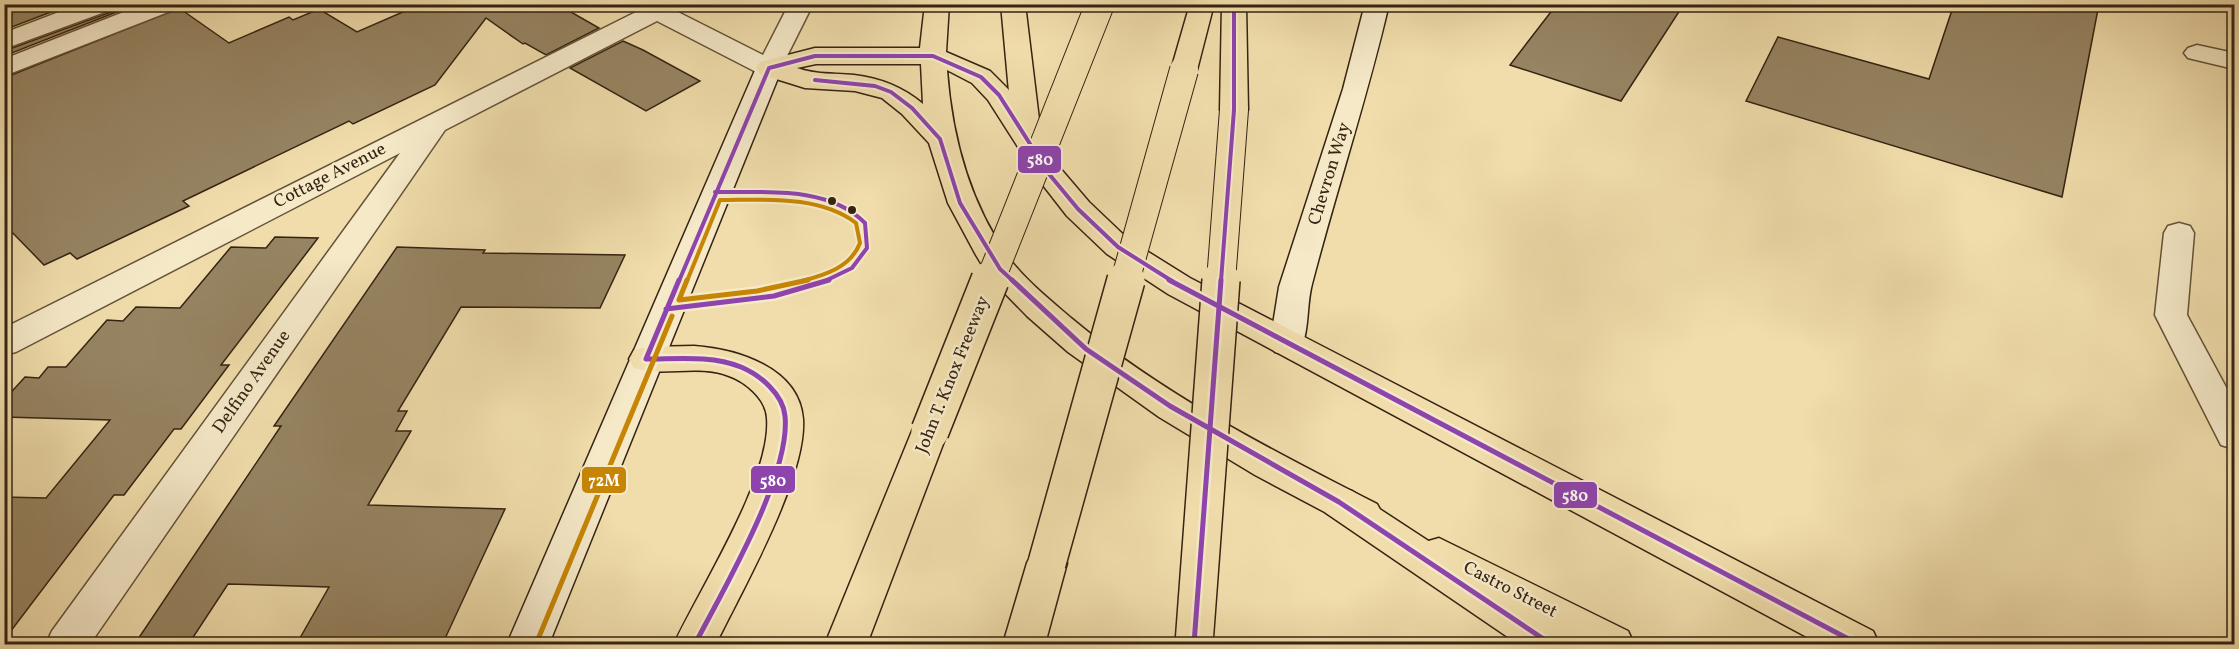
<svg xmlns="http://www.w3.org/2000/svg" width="2239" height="649" viewBox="0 0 2239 649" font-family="Vollkorn,serif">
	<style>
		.building { fill: #968462; stroke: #352312; stroke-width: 1.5 }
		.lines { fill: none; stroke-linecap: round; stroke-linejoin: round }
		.street-casing { stroke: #645238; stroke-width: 3 }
		.secondary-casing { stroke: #352312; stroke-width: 3 }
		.primary-casing { stroke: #352312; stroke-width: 3 }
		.highway-casing { stroke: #352312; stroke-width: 3 }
		.street { fill: #f5e9c8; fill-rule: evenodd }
		.secondary { fill: #f5e9c8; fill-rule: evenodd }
		.primary { fill: #f0ddab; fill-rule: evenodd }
		.highway { fill: #f0ddab; fill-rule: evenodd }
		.highway-bridge-far1-casing { stroke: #352312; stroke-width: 30; stroke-linecap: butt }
		.highway-bridge-casing { stroke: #352312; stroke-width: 40; stroke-linecap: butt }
		.highway-bridge-far1 { stroke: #f0ddab; stroke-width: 28 }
		.highway-bridge { stroke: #f0ddab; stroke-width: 37 }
		.bus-1-far1-casing { stroke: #f5e9c8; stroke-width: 8 }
		.bus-1-casing { stroke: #f5e9c8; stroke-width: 10 }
		.bus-2-far1-casing { stroke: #f5e9c8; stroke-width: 8 }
		.bus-2-casing { stroke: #f5e9c8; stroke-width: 10 }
		.bus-1-far1 { stroke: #8e44ad; stroke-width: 4 }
		.bus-1 { stroke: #8e44ad; stroke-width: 5 }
		.bus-2-far1 { stroke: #c68504; stroke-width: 4 }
		.bus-2 { stroke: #c68504; stroke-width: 5 }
		.bus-dot { fill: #352312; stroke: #f5e9c8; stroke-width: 2 }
		.labels { text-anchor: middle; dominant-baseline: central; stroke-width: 5; stroke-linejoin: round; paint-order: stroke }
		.street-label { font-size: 18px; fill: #352312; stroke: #f5e9c8 }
		.line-badge { stroke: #f5e9c8; stroke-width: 2 }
		.badge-label { font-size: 16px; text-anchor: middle; font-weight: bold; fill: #fff }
	</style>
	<rect width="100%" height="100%" fill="#f0ddab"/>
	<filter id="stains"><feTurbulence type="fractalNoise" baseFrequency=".00333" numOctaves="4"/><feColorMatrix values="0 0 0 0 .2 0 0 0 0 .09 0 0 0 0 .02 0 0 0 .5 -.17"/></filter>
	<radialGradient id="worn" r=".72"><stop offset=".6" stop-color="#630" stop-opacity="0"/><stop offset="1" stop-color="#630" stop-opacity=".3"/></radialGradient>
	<!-- building -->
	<path class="building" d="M 4,4 L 72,4 L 4,30 Z
		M 118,4 L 137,4 L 4,56 L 4,51 L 114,11 Z
		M 421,4 L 557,4 L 599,28 L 546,55 L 525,43 L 523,44 L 486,18 L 435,85 L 353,124 L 349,121 L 183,201 L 189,206 L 77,259 L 70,253 L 44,265 L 4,224 L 4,78 L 179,8 L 229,43 L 289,17 L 293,20 L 319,9 L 357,32 Z
		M 1557,4 L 1684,4 L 1621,101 L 1510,65 Z
		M 1954,4 L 2099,4 L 2062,197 L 1746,101 L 1778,37 L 1929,79 Z
		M 623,41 L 643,50 L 700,81 L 646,111 L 570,68 Z
		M 275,237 L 318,238 L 221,365 L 229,365 L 181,429 L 174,429 L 124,495 L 114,495 L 4,640 L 4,497 L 46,498 L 110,420 L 4,417 L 4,400 L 25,377 L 39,378 L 48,367 L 66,367 L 107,320 L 123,321 L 136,307 L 180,308 L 231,247 L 266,248 Z
		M 397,247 L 485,250 L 483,253 L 625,255 L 600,308 L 461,307 L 398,411 L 407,411 L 396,431 L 411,431 L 368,505 L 505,509 L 442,645 L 296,645 L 329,587 L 228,584 L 188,645 L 134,645 L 281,426 L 274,426 Z"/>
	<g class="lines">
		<defs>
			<path id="street" d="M 80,4 L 116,4 L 113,9 L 4,49 L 4,33 Z
				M 144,4 L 179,4 L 176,9 L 4,76 L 4,59 Z
				M 630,4 L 662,4 L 763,55 L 789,4 L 813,4 L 778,74 L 769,76 L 760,74 L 657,21 L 445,130 L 90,644 L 46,644 L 52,631 L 400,153 L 16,352 L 4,355 L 4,328 L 638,11 Z
				M 2197,45 L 2234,53 L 2234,69 L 2188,58 L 2184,53 L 2188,48 Z
				M 2179,223 L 2190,226 L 2194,233 L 2187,315 L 2234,402 L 2234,449 L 2221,445 L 2155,315 L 2164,233 L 2168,226 Z"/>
			<path id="secondary" d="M 1365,4 L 1389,4 C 1367,99 1336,191 1312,284 C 1306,306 1310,332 1299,352 L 1287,355 L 1275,352 L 1270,343 L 1279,287 L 1343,89 Z
				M 769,60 L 778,62 L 782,68 L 549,644 L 507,644 L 756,68 L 760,62 Z"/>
			<path id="primary" d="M 925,4 L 949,4 L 946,52 L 990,71 L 1008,89 L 1060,168 L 1089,202 L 1129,240 L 1190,278 L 1873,631 L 1879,644 L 1820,644 L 1168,294 L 1107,254 L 1067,216 L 1039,180 L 988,100 L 972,83 L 947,70 C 952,137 969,202 1009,258 C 1025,280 1050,300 1071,318 C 1163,395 1271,450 1377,504 L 1383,515 L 1377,526 L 1364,531 L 1351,526 L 1255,475 L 1159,417 L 1068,352 L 1027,316 L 990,278 L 976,255 L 948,203 L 929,143 L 902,114 L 882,98 L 855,91 L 805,88 L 760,74 L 756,68 L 760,62 L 815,48 L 920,48 ZM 816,64 L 921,64 L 923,104 C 903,87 880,78 854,75 C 835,73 816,75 797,68 Z
				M 1439,538 L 1628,631 L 1634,644 L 1574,644 L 1425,566 L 1419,554 L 1425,542 Z"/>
			<path id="highway" d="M 1001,4 L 1025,4 L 1041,136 L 1037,142 L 1027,144 L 1017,142 L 1013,136 Z
				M 1190,4 L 1214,4 L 1197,70 L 1193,76 L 1184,78 L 1175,76 L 1171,70 Z
				M 1222,4 L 1246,4 L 1248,110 L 1244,116 L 1234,118 L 1224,116 L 1220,110 Z
				M 694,346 C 736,349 799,367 803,419 C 807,477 742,590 716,644 L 674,644 C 700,588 772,477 767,418 C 766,399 746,382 729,376 C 699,364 664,377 634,368 L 629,359 L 634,350 L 646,347 Z
				M 930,417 L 943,421 L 948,431 L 867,644 L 825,644 L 912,431 L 917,421 Z
				M 1339,487 L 1352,491 L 1566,631 L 1572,644 L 1518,644 L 1326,513 L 1320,502 L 1326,491 Z
				M 1047,546 L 1061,551 L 1067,563 L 1045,644 L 1003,644 L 1027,563 L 1033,551 Z"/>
		</defs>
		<!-- street casing -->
		<use href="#street" class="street-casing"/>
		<!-- secondary casing -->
		<use href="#secondary" class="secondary-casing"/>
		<!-- primary casing -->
		<use href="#primary" class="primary-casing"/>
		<!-- highway casing -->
		<use href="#highway" class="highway-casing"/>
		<!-- street -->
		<use href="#street" class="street"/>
		<!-- secondary -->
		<use href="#secondary" class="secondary"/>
		<!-- primary -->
		<use href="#primary" class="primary"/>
		<!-- highway -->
		<use href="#highway" class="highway"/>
		<defs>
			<path id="highway-bridge-far1" d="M 990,281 L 1100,4
				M 1125,281 L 1184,70
				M 1221,281 L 1234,110"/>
			<path id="highway-bridge" d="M 930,431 L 990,280
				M 1047,563 L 1126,280
				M 1194,644 L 1221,280"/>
		</defs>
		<!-- highway-bridge-far1 casing -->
		<use href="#highway-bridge-far1" class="highway-bridge-far1-casing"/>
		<!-- highway-bridge casing -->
		<use href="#highway-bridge" class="highway-bridge-casing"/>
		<!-- highway-bridge-far1 -->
		<use href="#highway-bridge-far1" class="highway-bridge-far1"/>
		<!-- highway-bridge -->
		<use href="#highway-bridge" class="highway-bridge"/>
		<defs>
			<path id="bus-1-far1" d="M 769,68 L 815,56 L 933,56 L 981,77 L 999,95 L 1049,174 L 1078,209 L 1118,247 L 1172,281
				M 815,80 L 875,86 L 891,92 L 912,108 L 940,139 L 960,203 L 1000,269 L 1013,281
				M 715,192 C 764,193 828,185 865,223 L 867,248 L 852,268 L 825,281
				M 679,281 L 769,68
				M 1221,281 L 1234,110 L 1234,4"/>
			<path id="bus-1" d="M 679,280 L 646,359 C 677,359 711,355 741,367 C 760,375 783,394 785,416 C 791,475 723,590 695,644
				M 1012,280 L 1086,349 L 1170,406 L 1339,502 L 1551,644
				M 1169,280 L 1858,644
				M 666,309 L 774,296 L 829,280
				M 1194,644 L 1221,280"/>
			<path id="bus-2-far1" d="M 687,281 L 720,200 C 765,200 819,195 856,223 L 860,243 C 851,267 825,275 802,281"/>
			<path id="bus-2" d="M 687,280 L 679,300 L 757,291 L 808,280
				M 536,644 L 672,316"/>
		</defs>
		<!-- bus-1-far1 casing -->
		<use href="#bus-1-far1" class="bus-1-far1-casing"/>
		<!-- bus-1 casing -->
		<use href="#bus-1" class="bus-1-casing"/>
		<!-- bus-2-far1 casing -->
		<use href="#bus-2-far1" class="bus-2-far1-casing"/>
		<!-- bus-2 casing -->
		<use href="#bus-2" class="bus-2-casing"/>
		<!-- bus-1-far1 -->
		<use href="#bus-1-far1" class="bus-1-far1"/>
		<!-- bus-1 -->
		<use href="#bus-1" class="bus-1"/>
		<!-- bus-2-far1 -->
		<use href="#bus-2-far1" class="bus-2-far1"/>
		<!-- bus-2 -->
		<use href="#bus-2" class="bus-2"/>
	</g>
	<!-- markers -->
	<g class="bus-dot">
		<circle cx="832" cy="201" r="5"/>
		<circle cx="852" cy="210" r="5"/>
	</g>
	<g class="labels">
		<!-- street labels -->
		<g class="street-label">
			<text transform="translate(1330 174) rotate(-73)">Chevron Way</text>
			<text transform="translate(330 176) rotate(-27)">Cottage Avenue</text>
			<text transform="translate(953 375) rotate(-68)">John T. Knox Freeway</text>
			<text transform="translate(252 382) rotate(-55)">Delfino Avenue</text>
			<text transform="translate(1510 590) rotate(27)">Castro Street</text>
		</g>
	</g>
	<g class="line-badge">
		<rect x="1017" y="145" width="45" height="29" rx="6" fill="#8e44ad"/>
		<rect x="750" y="465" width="46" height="29" rx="6" fill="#8e44ad"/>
		<rect x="581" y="466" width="46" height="28" rx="6" fill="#c68504"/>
		<rect x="1553" y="481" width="45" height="28" rx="6" fill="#8e44ad"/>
	</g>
	<g class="badge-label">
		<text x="1040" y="165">580</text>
		<text x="773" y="486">580</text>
		<text x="604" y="486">72M</text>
		<text x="1575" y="501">580</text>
	</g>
	<!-- margin -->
	<rect width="2239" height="649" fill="none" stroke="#f0ddab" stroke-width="24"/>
	<rect x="6" y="6" width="2227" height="637" fill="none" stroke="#352312" stroke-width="3"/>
	<rect x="12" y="12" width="2215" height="625" fill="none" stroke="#352312" stroke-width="1.5"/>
	<rect width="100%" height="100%" filter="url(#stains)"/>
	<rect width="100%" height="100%" fill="url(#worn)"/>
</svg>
